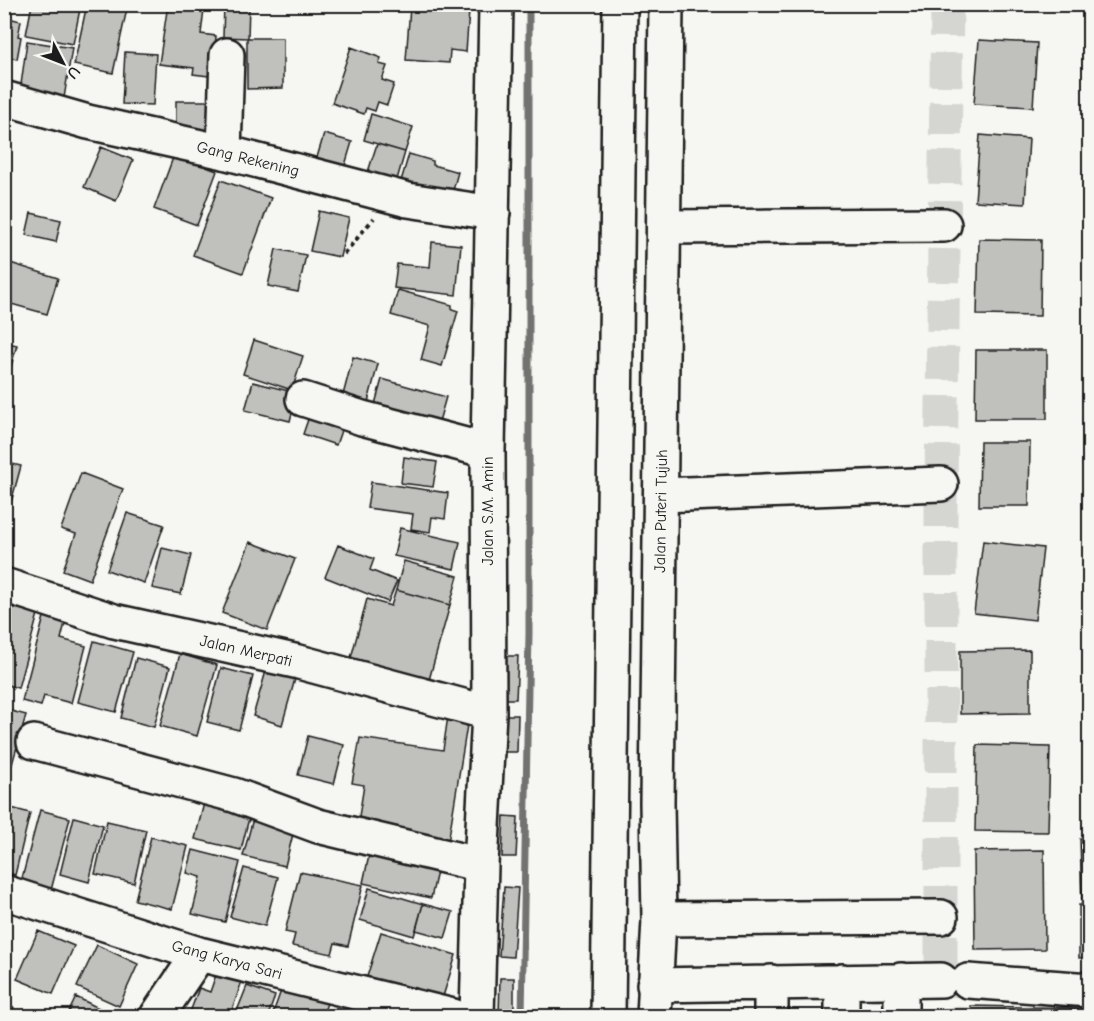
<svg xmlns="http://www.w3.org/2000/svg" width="1094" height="1021" viewBox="0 0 1094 1021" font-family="'Comic Neue',sans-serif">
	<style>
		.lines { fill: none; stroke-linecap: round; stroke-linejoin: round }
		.stream { stroke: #727271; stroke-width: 7 }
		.building { fill: #c0c0bd; stroke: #1c1c1c; stroke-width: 1.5 }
		.minor-tunnel { stroke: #d5d5d2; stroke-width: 33; stroke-dasharray: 33 16; stroke-linecap: butt }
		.minor-casing { stroke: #1c1c1c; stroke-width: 38 }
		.highway-casing { stroke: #1c1c1c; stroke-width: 38 }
		.path { stroke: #1c1c1c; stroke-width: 4; stroke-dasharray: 4.5 4.5; stroke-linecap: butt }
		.minor { stroke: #f6f6f2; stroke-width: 33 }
		.highway { stroke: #f6f6f2; stroke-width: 33 }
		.labels { text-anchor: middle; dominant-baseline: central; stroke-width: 4.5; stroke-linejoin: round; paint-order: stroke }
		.street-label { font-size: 16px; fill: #1c1c1c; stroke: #f6f6f2 }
	</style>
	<rect width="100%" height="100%" fill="#f6f6f2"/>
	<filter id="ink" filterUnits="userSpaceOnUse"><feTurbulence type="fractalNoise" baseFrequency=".0167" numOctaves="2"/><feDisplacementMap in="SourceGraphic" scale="12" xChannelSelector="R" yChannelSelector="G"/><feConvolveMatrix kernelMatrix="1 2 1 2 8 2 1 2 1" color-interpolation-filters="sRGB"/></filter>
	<g filter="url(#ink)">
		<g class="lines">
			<!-- stream -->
			<path class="stream" d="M 522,1016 L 529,632 L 529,4"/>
		</g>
		<!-- building -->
		<path class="building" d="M 32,4 L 81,4 L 73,44 L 26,35 Z
			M 87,4 L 128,4 L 113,73 L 74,65 Z
			M 168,4 L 204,9 L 201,34 L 216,36 L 215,50 L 217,77 L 193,74 L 194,68 L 159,64 Z
			M 224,4 L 249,4 L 248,38 L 223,37 Z
			M 410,7 L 469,11 L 466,52 L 450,50 L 449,63 L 406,60 Z
			M 4,17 L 21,21 L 18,36 L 21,37 L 17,59 L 4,56 Z
			M 247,38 L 283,38 L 283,88 L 247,89 Z
			M 979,40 L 1037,43 L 1033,107 L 974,104 Z
			M 27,41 L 72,48 L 64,98 L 20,92 Z
			M 351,47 L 381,58 L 379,64 L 387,66 L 382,80 L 394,84 L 387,105 L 378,102 L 375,111 L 366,108 L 364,114 L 332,103 Z
			M 125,52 L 156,54 L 153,105 L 122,104 Z
			M 176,101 L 208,101 L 208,131 L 176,131 Z
			M 371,114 L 413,127 L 405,152 L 364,140 Z
			M 324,134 L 352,142 L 343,172 L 315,164 Z
			M 980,135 L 1029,139 L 1025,204 L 975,201 Z
			M 377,144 L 405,152 L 396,183 L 367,175 Z
			M 101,147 L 133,160 L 116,201 L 84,187 Z
			M 409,154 L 433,161 L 433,165 L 458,172 L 452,194 L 401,181 Z
			M 174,155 L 217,171 L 197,225 L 154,209 Z
			M 221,180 L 271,198 L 243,273 L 193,255 Z
			M 319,211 L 349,218 L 340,257 L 310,251 Z
			M 31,213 L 61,220 L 56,242 L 26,235 Z
			M 979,239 L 1041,240 L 1040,316 L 977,315 Z
			M 432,242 L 461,245 L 456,295 L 394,288 L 397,264 L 430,267 Z
			M 276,249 L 306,255 L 298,292 L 268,286 Z
			M 4,261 L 58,278 L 47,314 L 4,302 Z
			M 398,290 L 452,305 L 452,309 L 458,311 L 442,366 L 421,360 L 430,326 L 391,315 Z
			M 254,340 L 303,356 L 292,390 L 243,374 Z
			M 4,342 L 17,345 L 10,370 L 4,368 Z
			M 976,350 L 1047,350 L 1047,419 L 975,419 Z
			M 353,357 L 378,364 L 368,402 L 343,395 Z
			M 382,379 L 446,397 L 436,432 L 372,415 Z
			M 253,382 L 297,393 L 290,421 L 245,410 Z
			M 312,408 L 345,419 L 336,445 L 303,434 Z
			M 980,442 L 1030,442 L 1029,506 L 979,506 Z
			M 404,457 L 437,462 L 433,487 L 401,483 Z
			M 4,462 L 21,466 L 4,528 Z
			M 81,473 L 123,489 L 90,580 L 63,570 L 76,534 L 61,529 Z
			M 371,482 L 448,493 L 445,519 L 432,517 L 430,532 L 411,529 L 413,514 L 367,508 Z
			M 127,513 L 164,525 L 144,583 L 107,570 Z
			M 400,528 L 460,542 L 454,569 L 394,556 Z
			M 983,541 L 1043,548 L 1035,620 L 974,613 Z
			M 250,542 L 295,559 L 267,630 L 222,613 Z
			M 338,545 L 374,559 L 370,570 L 397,581 L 388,602 L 325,577 Z
			M 162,548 L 191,555 L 181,594 L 152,588 Z
			M 404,561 L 458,576 L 450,605 L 396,590 Z
			M 396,590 L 450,605 L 427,687 L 349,665 L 367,599 L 391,606 Z
			M 4,605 L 38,614 L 18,688 L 4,684 Z
			M 45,613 L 66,619 L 61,639 L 86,646 L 71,703 L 44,696 L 41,706 L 22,701 Z
			M 94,641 L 133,652 L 116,712 L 78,702 Z
			M 1030,650 L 1030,713 L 960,714 L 960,651 Z
			M 180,654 L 217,665 L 197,736 L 160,726 Z
			M 506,656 L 518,656 L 516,699 L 505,699 Z
			M 136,658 L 170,667 L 154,727 L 121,718 Z
			M 221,668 L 253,676 L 239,730 L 207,722 Z
			M 266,671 L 295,679 L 282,725 L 253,716 Z
			M 4,709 L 26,715 L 7,782 L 4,781 Z
			M 506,715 L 518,715 L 517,752 L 505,752 Z
			M 448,716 L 468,719 L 448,843 L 357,829 L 364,785 L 352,783 L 360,738 L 443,750 Z
			M 308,736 L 344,745 L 334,784 L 298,775 Z
			M 977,745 L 1050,747 L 1048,832 L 975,831 Z
			M 204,803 L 250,814 L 241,850 L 195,839 Z
			M 4,806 L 30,813 L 15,875 L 4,872 Z
			M 40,810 L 70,818 L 50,894 L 20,886 Z
			M 254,815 L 295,826 L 285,866 L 243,856 Z
			M 504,816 L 518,817 L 516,857 L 502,857 Z
			M 74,817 L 103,825 L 89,882 L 60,874 Z
			M 107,821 L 146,830 L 134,883 L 95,874 Z
			M 151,837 L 188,846 L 172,909 L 135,900 Z
			M 1080,839 L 1090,839 L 1090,904 L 1082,905 Z
			M 193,850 L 240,862 L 225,922 L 192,914 L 201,877 L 187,873 Z
			M 1044,850 L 1045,949 L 975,950 L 974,851 Z
			M 370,851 L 438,867 L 431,898 L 363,883 Z
			M 244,868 L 278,877 L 265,926 L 230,917 Z
			M 300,872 L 363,885 L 348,946 L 335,943 L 332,954 L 292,946 L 295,934 L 285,932 Z
			M 504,887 L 518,888 L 513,957 L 499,956 Z
			M 369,888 L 423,904 L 414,936 L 360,920 Z
			M 423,904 L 453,912 L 445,938 L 416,930 Z
			M 1079,905 L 1090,905 L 1090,957 L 1079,958 Z
			M 38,931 L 74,946 L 53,994 L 17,979 Z
			M 381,932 L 456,955 L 440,1006 L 365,983 Z
			M 97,945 L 138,964 L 119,1006 L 77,987 Z
			M 218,969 L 243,978 L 230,1016 L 189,1015 L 199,988 L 210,992 Z
			M 500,978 L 514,978 L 514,1016 L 499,1016 Z
			M 283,985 L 328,1001 L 322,1016 L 272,1016 Z
			M 247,986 L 275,996 L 268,1016 L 235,1016 Z
			M 76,997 L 115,1016 L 67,1016 Z
			M 354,998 L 424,1016 L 349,1016 Z
			M 4,1004 L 14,1008 L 10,1016 L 4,1016 Z
			M 971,1006 L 1090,1008 L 1090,1016 L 970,1016 Z"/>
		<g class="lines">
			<!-- minor-tunnel -->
			<path class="minor-tunnel" d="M 947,4 L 941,484 L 941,980 L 968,981 L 967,1016"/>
			<defs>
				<path id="minor" d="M 4,98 L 88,122 L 224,152 L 408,200 L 493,213
					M 224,152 L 227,55
					M 664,227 L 944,225
					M 303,399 L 362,418 L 488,451
					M 661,495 L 941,484
					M 4,585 L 114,621 L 299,662 L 489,713
					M 34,742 L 234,795 L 318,826 L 481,865
					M 4,892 L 199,954 L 453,1016
					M 659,919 L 941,917
					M 842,981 L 842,1016
					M 968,981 L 1090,990
					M 771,982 L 771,1016
					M 654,985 L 941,980
					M 157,1016 L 199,954
					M 477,1016 L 481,865 L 489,713 L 488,451 L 496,4
					M 901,1016 L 901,980"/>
				<path id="highway" d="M 608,1016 L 620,4
					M 654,1016 L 659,919 L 657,803 L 666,4"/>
			</defs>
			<!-- minor casing -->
			<use href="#minor" class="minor-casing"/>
			<!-- highway casing -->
			<use href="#highway" class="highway-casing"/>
			<!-- path -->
			<path class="path" d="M 344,254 L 374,218"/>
			<!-- minor -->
			<use href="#minor" class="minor"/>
			<!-- highway -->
			<use href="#highway" class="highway"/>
		</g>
	</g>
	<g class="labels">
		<!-- street labels -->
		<g class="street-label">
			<text transform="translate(248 159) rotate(14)">Gang Rekening</text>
			<text transform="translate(488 511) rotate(-90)">Jalan S.M. Amin</text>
			<text transform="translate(661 511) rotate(-89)">Jalan Puteri Tujuh</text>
			<text transform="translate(246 651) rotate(13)">Jalan Merpati</text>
			<text transform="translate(227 960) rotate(15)">Gang Karya Sari</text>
		</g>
	</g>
	<!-- margin -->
	<rect width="1094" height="1021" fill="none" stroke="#f6f6f2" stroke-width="24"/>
	<rect x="12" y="12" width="1070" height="997" fill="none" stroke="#1c1c1c" stroke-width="2" filter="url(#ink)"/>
	<!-- north arrow -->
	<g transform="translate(63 63) rotate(132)" stroke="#f6f6f2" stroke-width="4.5" paint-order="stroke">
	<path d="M0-4.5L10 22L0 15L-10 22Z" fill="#1c1c1c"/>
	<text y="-9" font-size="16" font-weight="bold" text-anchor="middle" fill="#1c1c1c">U</text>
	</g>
</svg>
